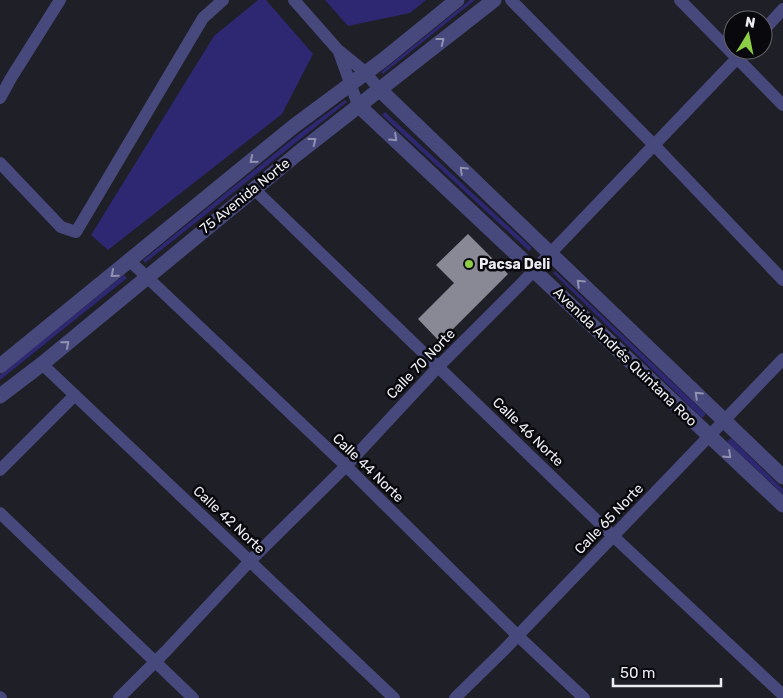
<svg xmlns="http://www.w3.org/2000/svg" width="783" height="698" viewBox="0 0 783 698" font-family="Rubik,sans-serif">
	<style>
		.green { fill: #2e2771 }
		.building { fill: #888995 }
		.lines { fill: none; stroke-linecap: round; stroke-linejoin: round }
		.minor { stroke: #47487b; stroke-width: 12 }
		.tertiary { stroke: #47487b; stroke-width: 15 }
		.oneway { stroke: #9192b1 }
		.poi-dot { fill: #8dce45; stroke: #09090d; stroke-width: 2 }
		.labels { text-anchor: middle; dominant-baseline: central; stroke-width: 5; stroke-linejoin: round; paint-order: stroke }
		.street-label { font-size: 14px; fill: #ecedf3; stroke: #09090d }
		.poi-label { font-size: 14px; font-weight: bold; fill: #ecedf3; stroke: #09090d; text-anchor: start }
	</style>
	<rect width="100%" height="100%" fill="#1f1f28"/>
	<!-- green -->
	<path class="green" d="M 258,0 L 266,0 L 313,54 L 282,114 L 108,250 L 91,235 L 214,36 Z
		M 325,0 L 426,0 L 410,13 L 348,26 Z
		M 470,0 L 475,0 L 383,74 L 381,72 Z
		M 345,100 L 347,102 L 145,263 L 143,260 L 300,133 Z
		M 385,112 L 532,248 L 529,251 L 382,115 Z
		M 555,271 L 706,414 L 702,418 L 553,273 Z
		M 124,275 L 127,278 L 0,380 L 0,375 Z
		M 731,438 L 783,489 L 783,494 L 727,442 Z"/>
	<!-- building -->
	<path class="building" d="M 468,234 L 508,274 L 440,342 L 418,319 L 454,283 L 436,265 Z"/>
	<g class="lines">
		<!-- minor -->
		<path class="minor" d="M 294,0 L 338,50 L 365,72 L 379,89
			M 511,0 L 654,145 L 783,280
			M 680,0 L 783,105
			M 763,31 L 783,9
			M 339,52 L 358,105
			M 0,98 L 11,78 L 60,0
			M 0,163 L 61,227 L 76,232 L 203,18 L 223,0
			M 254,189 L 613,536 L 783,695
			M 130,261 L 346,466 L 518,636 L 584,698
			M 42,364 L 394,698
			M 0,470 L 75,395
			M 0,513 L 193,698
			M 0,697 L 1,698
			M 119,698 L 166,651 L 250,561 L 346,466 L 439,366 L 520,285 L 745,50
			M 455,698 L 503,651 L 783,359"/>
		<!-- tertiary -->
		<path class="tertiary" d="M 379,89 L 783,477
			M 358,105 L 783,505
			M 0,366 L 294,126 L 383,60 L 457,0
			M 0,396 L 42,364 L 297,154 L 494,0"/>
	</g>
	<!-- one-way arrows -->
	<defs><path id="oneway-chevron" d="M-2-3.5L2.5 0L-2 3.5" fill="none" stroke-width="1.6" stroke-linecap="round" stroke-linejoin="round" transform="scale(1.25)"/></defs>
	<g class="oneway">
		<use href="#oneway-chevron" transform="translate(441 41) rotate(-38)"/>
		<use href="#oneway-chevron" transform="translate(394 138) rotate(43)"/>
		<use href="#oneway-chevron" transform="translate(313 141) rotate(-38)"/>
		<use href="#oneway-chevron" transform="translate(253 160) rotate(141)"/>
		<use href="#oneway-chevron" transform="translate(463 170) rotate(-136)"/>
		<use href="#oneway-chevron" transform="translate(114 274) rotate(140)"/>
		<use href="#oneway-chevron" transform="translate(580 283) rotate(-136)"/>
		<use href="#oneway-chevron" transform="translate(66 344) rotate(-40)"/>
		<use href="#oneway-chevron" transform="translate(698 395) rotate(-136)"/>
		<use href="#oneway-chevron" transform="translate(728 455) rotate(43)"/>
	</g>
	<!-- markers -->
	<circle class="poi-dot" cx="469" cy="264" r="5"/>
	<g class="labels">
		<!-- street labels -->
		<g class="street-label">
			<text transform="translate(245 196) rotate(-39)">75 Avenida Norte</text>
			<text transform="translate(625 357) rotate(44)">Avenida Andrés Quintana Roo</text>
			<text transform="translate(421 364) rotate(-46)">Calle 70 Norte</text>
			<text transform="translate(528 432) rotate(44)">Calle 46 Norte</text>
			<text transform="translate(368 468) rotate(44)">Calle 44 Norte</text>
			<text transform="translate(609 519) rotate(-46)">Calle 65 Norte</text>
			<text transform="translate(229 520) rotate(43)">Calle 42 Norte</text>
		</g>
		<!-- poi labels -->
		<g class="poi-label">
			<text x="479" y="264">Pacsa Deli</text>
		</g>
	</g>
	<!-- north arrow -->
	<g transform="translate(748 35) rotate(10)"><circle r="24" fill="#09090d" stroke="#646469"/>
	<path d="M0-4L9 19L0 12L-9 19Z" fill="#8dce45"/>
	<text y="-8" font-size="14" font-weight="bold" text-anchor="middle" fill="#ecedf3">N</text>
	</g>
	<!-- scale -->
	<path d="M613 678v8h108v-8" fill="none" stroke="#ecedf3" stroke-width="2.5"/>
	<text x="620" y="678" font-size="15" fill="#ecedf3" stroke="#09090d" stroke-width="4" paint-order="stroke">50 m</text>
</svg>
